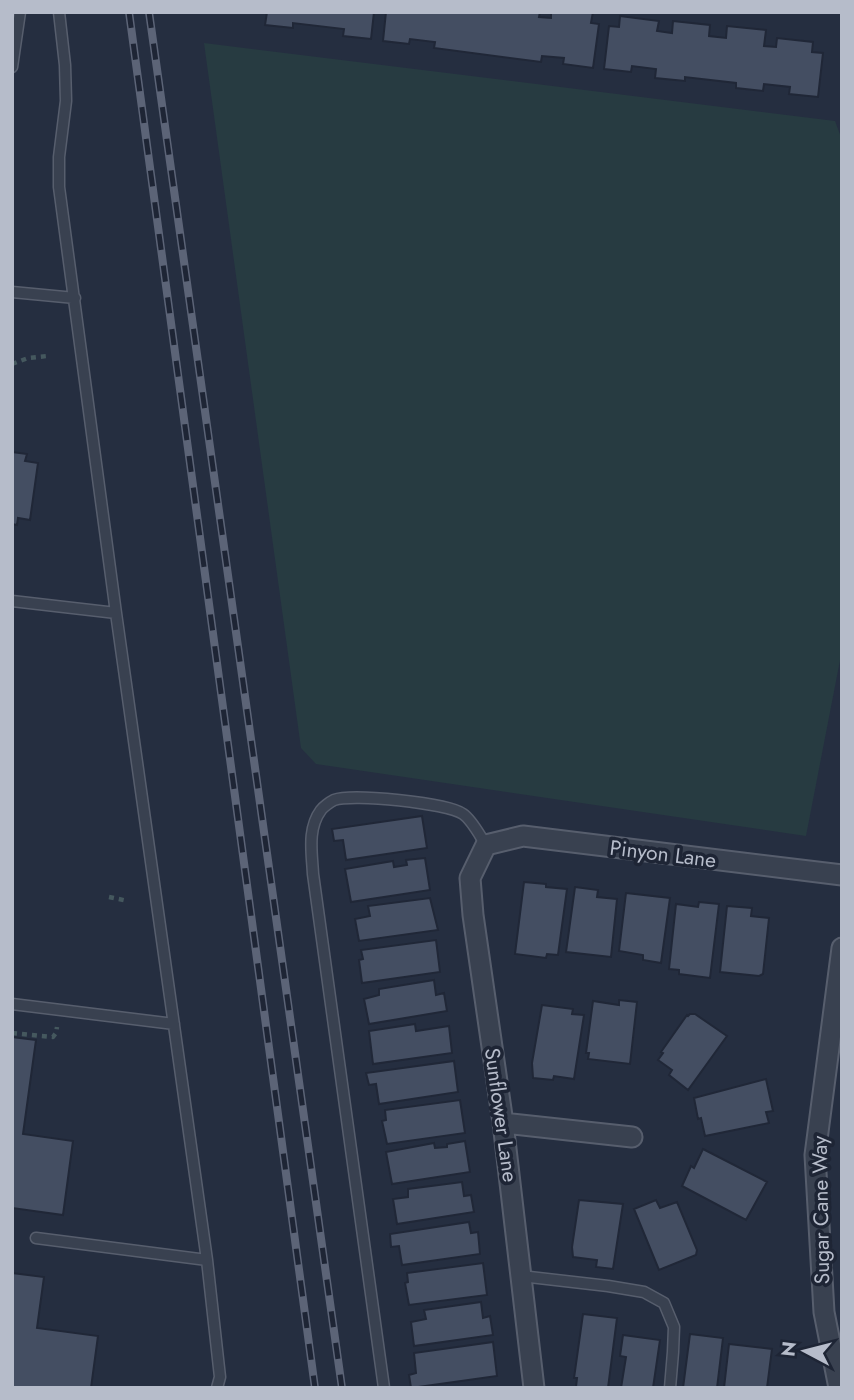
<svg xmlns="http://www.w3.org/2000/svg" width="854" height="1400" viewBox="0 0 854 1400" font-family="Jost,sans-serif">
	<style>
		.green { fill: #273b41 }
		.building { fill: #444e62; stroke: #202737; stroke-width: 2 }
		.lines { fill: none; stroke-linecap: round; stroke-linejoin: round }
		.service-casing { stroke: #575e6d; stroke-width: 13 }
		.minor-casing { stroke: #575e6d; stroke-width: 23 }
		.path { stroke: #45585e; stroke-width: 4.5; stroke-dasharray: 5 5; stroke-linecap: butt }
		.service { stroke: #394150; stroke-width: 10 }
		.minor { stroke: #394150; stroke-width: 19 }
		.rail-casing { stroke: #5c6477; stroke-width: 8 }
		.rail { stroke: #1e2535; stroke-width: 5; stroke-dasharray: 16; stroke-linecap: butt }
		.labels { text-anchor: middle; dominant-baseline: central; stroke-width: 7; stroke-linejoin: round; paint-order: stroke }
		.street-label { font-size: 21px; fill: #b6bcca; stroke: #1e2535 }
	</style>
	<rect width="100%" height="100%" fill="#252e40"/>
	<!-- green -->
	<path class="green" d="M 204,43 L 835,121 L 842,140 L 842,650 L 806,836 L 316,764 L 301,748 Z"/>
	<!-- building -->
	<path class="building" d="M 267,12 L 374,12 L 371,39 L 343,36 L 344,29 L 293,23 L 293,28 L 265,25 Z
		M 386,12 L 540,12 L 539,17 L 551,18 L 551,12 L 593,12 L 591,23 L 599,24 L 593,68 L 563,64 L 564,58 L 542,56 L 541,62 L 434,48 L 435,42 L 410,39 L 409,44 L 383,41 Z
		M 620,16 L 659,21 L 657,31 L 672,33 L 673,21 L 710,25 L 709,36 L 726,38 L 727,26 L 766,30 L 764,46 L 776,47 L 777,38 L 813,42 L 812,52 L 823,53 L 818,97 L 789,94 L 790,87 L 764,84 L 763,91 L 736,88 L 736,83 L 685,77 L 685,81 L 655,78 L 656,69 L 632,66 L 631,72 L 604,69 L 609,26 L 619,27 Z
		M 12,452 L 27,454 L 25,461 L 38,463 L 30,520 L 18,518 L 17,525 L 12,524 Z
		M 422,816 L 427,848 L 346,860 L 343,840 L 334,841 L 332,829 Z
		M 425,858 L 430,890 L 351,902 L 345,869 L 393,861 L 394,867 L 407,865 L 406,860 Z
		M 524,882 L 546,884 L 546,887 L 567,889 L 558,955 L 547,954 L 546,958 L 515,954 Z
		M 575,887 L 598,890 L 597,897 L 617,899 L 611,957 L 566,952 Z
		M 626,893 L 670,898 L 661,963 L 643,960 L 643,955 L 619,951 Z
		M 430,898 L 438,930 L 359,941 L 355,919 L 370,916 L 368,906 Z
		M 699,902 L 719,904 L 710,978 L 679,974 L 679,970 L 669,969 L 676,904 L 698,907 Z
		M 727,906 L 752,908 L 751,916 L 769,918 L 763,974 L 759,976 L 720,972 Z
		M 436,940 L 440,972 L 362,983 L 359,960 L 363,959 L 361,950 Z
		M 434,980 L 436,995 L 444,993 L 447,1011 L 369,1024 L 364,999 L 379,995 L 379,989 Z
		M 619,1000 L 637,1002 L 630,1064 L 588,1059 L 589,1053 L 586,1053 L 593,1001 L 619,1005 Z
		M 542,1005 L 573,1009 L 572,1014 L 584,1015 L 574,1079 L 554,1076 L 553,1080 L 533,1078 L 532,1063 Z
		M 690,1014 L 695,1014 L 727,1036 L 688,1090 L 669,1075 L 672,1070 L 658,1060 L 663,1053 L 661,1052 L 687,1015 L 688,1016 Z
		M 415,1024 L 416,1031 L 449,1026 L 452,1053 L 373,1064 L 369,1031 Z
		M 12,1037 L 36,1040 L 23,1134 L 73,1141 L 63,1215 L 12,1208 Z
		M 454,1061 L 458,1092 L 379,1104 L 376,1084 L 369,1085 L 366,1073 Z
		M 766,1079 L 773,1111 L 766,1112 L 769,1123 L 705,1136 L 701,1118 L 698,1119 L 694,1098 Z
		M 460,1100 L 465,1133 L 387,1144 L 382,1121 L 386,1120 L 385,1110 Z
		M 465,1141 L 470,1172 L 392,1184 L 386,1152 L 434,1143 L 435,1148 L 447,1147 L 447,1144 Z
		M 703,1149 L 767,1182 L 746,1220 L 682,1186 L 691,1166 L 694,1168 Z
		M 462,1182 L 464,1196 L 471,1195 L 474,1212 L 397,1224 L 393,1199 L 408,1197 L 408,1189 Z
		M 579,1200 L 623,1204 L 613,1269 L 596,1267 L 597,1260 L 573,1257 L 572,1247 Z
		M 656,1200 L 660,1208 L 677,1202 L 697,1250 L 696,1255 L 659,1270 L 634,1209 Z
		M 469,1222 L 471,1233 L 478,1232 L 480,1254 L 402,1265 L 399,1246 L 391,1247 L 390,1234 Z
		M 483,1263 L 487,1295 L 409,1305 L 405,1283 L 408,1282 L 407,1273 Z
		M 12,1273 L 44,1277 L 37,1328 L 98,1336 L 91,1388 L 12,1388 Z
		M 481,1302 L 483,1318 L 490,1316 L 493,1335 L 414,1346 L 411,1322 L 426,1319 L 424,1310 Z
		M 583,1314 L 617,1318 L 608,1388 L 576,1387 L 577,1378 L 574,1378 Z
		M 690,1334 L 723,1338 L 717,1388 L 683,1388 Z
		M 623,1335 L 660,1340 L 653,1388 L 621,1388 L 626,1357 L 620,1356 Z
		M 493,1342 L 497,1376 L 411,1388 L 409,1375 L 416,1373 L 414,1353 Z
		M 729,1344 L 772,1349 L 767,1388 L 724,1388 Z"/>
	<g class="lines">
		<defs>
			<path id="service" d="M 59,12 L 65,65 L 66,101 L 59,157 L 59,187 L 116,613 L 207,1260 L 220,1377 L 217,1388
				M 12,67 L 20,12
				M 12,292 L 75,298
				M 12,601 L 116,613
				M 12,1004 L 174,1024
				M 36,1238 L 207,1260
				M 521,1276 L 608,1286 L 644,1292 L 664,1303 L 674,1327 L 673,1352 L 670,1388
				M 384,1388 L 313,874 C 312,853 307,829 321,810 C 323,807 330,802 334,800 C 352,793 447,803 463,814 C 472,820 480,836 486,845"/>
			<path id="minor" d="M 503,1123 L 632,1137
				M 534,1388 L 503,1123 L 473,915 L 470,878 L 486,845 L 523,836 L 842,875
				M 839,1388 L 824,1312 L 815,1155 L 842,948"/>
		</defs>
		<!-- service casing -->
		<use href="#service" class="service-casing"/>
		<!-- minor casing -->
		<use href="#minor" class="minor-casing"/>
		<!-- path -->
		<path class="path" d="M 12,364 L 28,358 L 47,356
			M 109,897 L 128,901
			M 12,1033 L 53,1037 L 56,1033 L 57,1027"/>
		<!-- service -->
		<use href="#service" class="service"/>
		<!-- minor -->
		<use href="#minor" class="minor"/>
		<defs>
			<path id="rail" d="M 129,12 L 315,1388
				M 149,12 L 342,1388"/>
		</defs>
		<!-- rail casing -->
		<use href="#rail" class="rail-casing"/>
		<!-- rail -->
		<use href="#rail" class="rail"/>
	</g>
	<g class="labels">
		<!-- street labels -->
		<g class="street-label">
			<text transform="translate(663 854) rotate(7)">Pinyon Lane</text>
			<text transform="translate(501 1115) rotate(82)">Sunflower Lane</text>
			<text transform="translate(821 1210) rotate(-91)">Sugar Cane Way</text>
		</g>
	</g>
	<!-- border -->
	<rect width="854" height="1400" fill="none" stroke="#b6bcca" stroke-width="28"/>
	<!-- north arrow -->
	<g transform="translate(805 1351) rotate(277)" stroke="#1e2535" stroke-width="5" paint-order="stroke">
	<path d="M0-5L12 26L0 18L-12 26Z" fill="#b6bcca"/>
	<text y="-10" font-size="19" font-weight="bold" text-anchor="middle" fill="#b6bcca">N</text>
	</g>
</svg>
